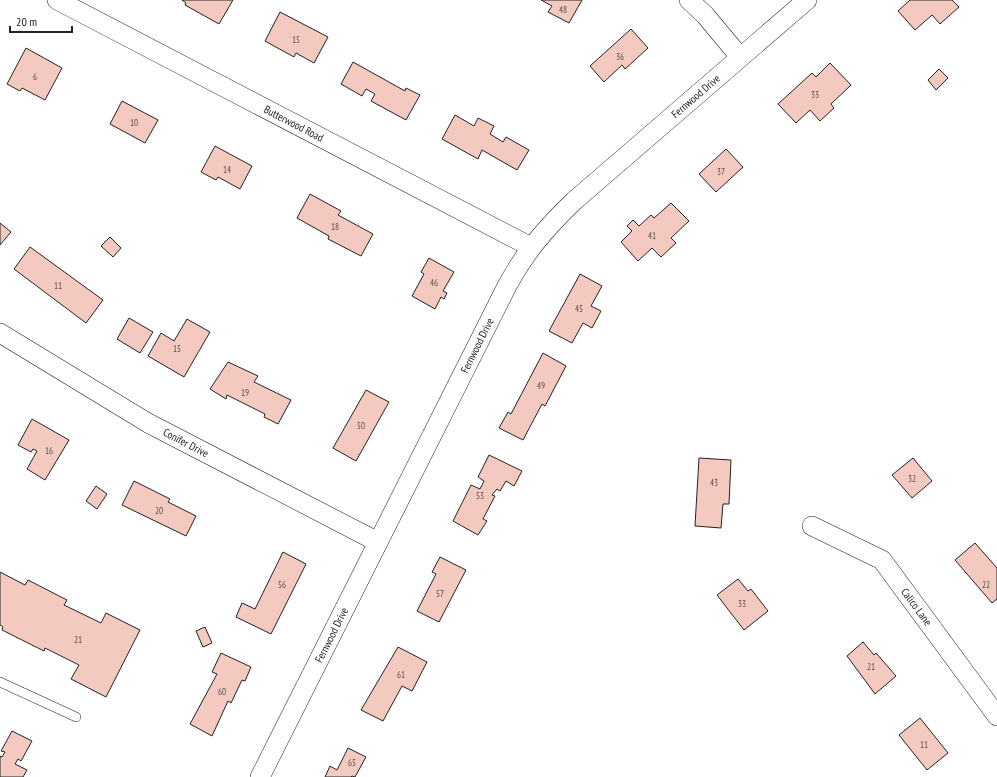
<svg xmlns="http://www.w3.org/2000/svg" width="997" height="777" viewBox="0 0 997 777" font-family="'PT Sans Narrow',sans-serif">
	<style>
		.building { fill: #f3c9c0; stroke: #222 }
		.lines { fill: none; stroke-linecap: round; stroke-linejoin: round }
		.service-casing { stroke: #222; stroke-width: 10 }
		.minor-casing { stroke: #222; stroke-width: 20 }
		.service { stroke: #fff; stroke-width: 9 }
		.minor { stroke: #fff; stroke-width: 19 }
		.labels { text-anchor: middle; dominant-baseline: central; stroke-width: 3; stroke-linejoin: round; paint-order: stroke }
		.number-label { font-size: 9px; fill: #564c4a }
		.street-label { font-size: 11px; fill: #222; stroke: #fff }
	</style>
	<rect width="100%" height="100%" fill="#fff"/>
	<!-- building -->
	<path class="building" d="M 182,0 L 233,0 L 219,24 L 185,5 L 186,3 Z
		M 541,0 L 582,0 L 569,23 L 548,12 L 552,6 Z
		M 910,0 L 952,0 L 959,7 L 940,24 L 932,15 L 915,30 L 898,11 Z
		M 280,12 L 328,37 L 314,63 L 296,53 L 294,57 L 265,41 Z
		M 631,29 L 648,48 L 625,69 L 622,65 L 604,82 L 590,66 Z
		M 26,48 L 62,68 L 45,100 L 22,88 L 20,91 L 7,84 Z
		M 353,62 L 405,91 L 406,88 L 420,95 L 406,120 L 371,101 L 375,94 L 366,89 L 362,96 L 341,84 Z
		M 830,63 L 851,85 L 831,104 L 834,108 L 820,121 L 810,110 L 796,123 L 778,104 L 812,73 L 816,77 Z
		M 939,69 L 948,78 L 936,90 L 928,80 Z
		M 122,101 L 158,120 L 145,143 L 110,124 Z
		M 455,115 L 474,126 L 478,118 L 494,126 L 490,134 L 503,142 L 506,137 L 529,150 L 517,170 L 482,150 L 478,159 L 442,139 Z
		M 215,146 L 252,166 L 240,189 L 218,177 L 216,180 L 201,172 Z
		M 726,149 L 743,167 L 716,192 L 699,174 Z
		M 310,194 L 341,211 L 338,215 L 373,234 L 361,256 L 328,239 L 329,236 L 297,218 Z
		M 671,203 L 689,221 L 671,238 L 676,243 L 661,257 L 652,248 L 638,261 L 621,242 L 632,231 L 627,226 L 633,220 L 639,226 L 651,215 L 654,218 Z
		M 0,223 L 11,232 L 0,245 Z
		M 110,237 L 121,248 L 113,257 L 101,246 Z
		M 30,247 L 103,300 L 86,323 L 14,269 Z
		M 429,258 L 454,272 L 443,291 L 447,293 L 444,299 L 441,297 L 435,309 L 412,296 L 424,274 L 421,272 Z
		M 580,274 L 602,286 L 591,306 L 601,311 L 592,328 L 583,323 L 572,343 L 549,331 Z
		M 129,318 L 153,332 L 140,353 L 117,339 Z
		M 187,319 L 210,332 L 184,377 L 148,356 L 161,333 L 174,341 Z
		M 543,353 L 566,366 L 545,406 L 542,404 L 523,440 L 499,428 L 508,412 L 511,414 Z
		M 228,362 L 258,376 L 254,382 L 291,400 L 278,424 L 264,417 L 265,414 L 227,395 L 226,399 L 210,389 Z
		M 366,390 L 389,402 L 356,461 L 333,448 Z
		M 32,419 L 69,440 L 45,480 L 27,469 L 37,451 L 33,449 L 31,452 L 18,445 Z
		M 489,455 L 522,471 L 514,486 L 506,481 L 500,491 L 497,489 L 492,495 L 495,496 L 483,519 L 487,521 L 478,535 L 453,521 L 471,485 L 480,489 L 484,481 L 478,477 Z
		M 699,458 L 731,460 L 729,504 L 723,504 L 721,528 L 695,526 Z
		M 913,458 L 932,481 L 912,498 L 892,475 Z
		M 134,481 L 170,499 L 168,502 L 196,516 L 186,536 L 122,505 Z
		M 96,486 L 107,494 L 97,509 L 86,501 Z
		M 975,543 L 997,568 L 997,599 L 992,603 L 955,560 Z
		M 283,552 L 306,564 L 271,634 L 236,617 L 242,603 L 255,609 Z
		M 440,557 L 466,570 L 439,622 L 417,611 L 436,574 L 432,572 Z
		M 0,572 L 25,585 L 28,580 L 67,600 L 64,605 L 101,623 L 106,613 L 140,630 L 106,697 L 71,679 L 79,665 L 45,648 L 44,651 L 2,630 L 3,627 L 0,625 Z
		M 738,579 L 748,591 L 751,589 L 768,611 L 744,630 L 717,595 Z
		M 205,627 L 212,643 L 203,647 L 196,631 Z
		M 863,642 L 874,655 L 876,653 L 896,676 L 875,694 L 847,656 Z
		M 398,647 L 427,662 L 412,691 L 402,686 L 383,721 L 361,710 Z
		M 221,653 L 251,667 L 245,681 L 242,680 L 231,703 L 228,701 L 212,736 L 190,724 L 217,674 L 212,672 Z
		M 920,718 L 948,753 L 927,770 L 899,735 Z
		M 12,731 L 32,741 L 21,761 L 18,759 L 15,764 L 27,770 L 23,777 L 0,777 L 0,756 L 2,757 L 5,752 L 1,751 Z
		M 348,748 L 366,757 L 355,777 L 352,776 L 351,777 L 325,777 L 330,766 L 337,770 Z"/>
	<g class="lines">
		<defs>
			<path id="service" d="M 0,682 L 76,717"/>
			<g id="minor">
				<path id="s1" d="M 57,0 L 531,247"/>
				<path d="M 689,0 L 705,15 L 740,57"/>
				<path id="s2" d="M 0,333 L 148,423 L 378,542"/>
				<path id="s3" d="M 812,526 L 882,560 L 997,716"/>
				<path id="s4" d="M 260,777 L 507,286 C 526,251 545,229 574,201 L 807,0"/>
			</g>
		</defs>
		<!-- service casing -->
		<use href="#service" class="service-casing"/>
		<!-- minor casing -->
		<use href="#minor" class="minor-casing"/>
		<!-- service -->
		<use href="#service" class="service"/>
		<!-- minor -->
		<use href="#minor" class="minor"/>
	</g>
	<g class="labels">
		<!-- number labels -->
		<g class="number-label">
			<text x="563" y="9">48</text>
			<text x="296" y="39">15</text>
			<text x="620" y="56">36</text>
			<text x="35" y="76">6</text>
			<text x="815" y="94">33</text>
			<text x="134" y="122">10</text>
			<text x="227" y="169">14</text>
			<text x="721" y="171">37</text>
			<text x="335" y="226">18</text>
			<text x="652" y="235">41</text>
			<text x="434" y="282">46</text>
			<text x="58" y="285">11</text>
			<text x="579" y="308">45</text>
			<text x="177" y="348">15</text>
			<text x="541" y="385">49</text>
			<text x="245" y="392">19</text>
			<text x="361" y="425">50</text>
			<text x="49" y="450">16</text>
			<text x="912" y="478">32</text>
			<text x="714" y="482">43</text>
			<text x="480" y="495">53</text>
			<text x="159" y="510">20</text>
			<text x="282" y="584">56</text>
			<text x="986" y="584">22</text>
			<text x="440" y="593">57</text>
			<text x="742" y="603">33</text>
			<text x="78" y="639">21</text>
			<text x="871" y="666">21</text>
			<text x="401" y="674">61</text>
			<text x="222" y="691">60</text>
			<text x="924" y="744">11</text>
			<text x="352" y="762">65</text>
		</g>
		<!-- street labels -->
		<g class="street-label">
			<text stroke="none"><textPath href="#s4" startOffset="819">Fernwood Drive</textPath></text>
			<text stroke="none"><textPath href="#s1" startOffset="267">Butterwood Road</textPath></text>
			<text stroke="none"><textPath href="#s4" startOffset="483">Fernwood Drive</textPath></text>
			<text stroke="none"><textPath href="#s2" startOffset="216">Conifer Drive</textPath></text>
			<text stroke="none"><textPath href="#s3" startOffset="136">Calico Lane</textPath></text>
			<text stroke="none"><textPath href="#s4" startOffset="159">Fernwood Drive</textPath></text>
		</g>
	</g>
	<!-- scale -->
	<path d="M10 26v6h62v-6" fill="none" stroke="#222222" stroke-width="2"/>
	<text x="16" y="26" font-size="12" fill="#222222" stroke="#ffffff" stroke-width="3" paint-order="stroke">20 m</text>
</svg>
